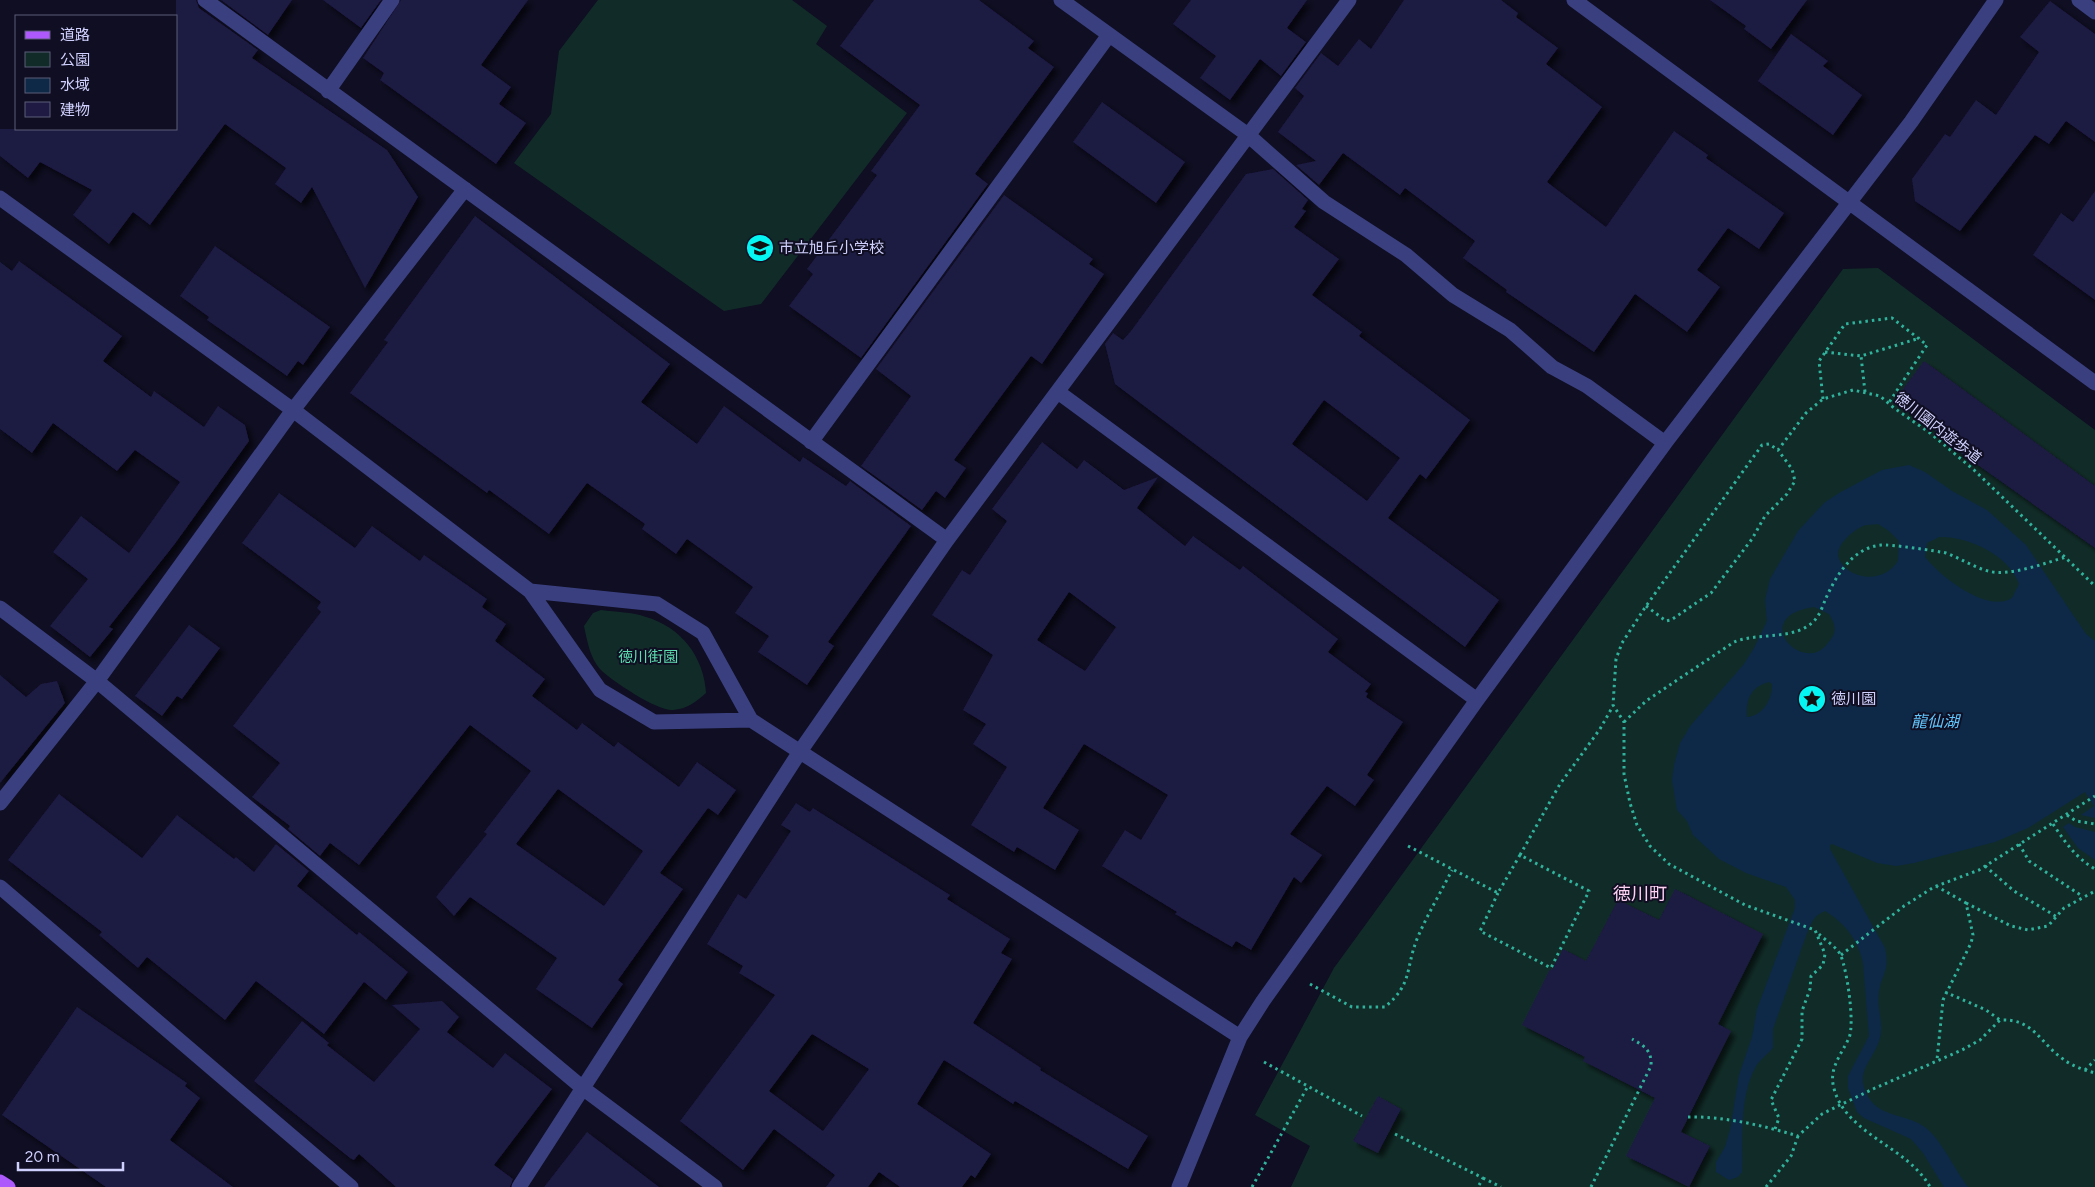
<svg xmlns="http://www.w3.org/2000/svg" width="2095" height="1187" viewBox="0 0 2095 1187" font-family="Figtree,'Noto Sans JP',sans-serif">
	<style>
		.green { fill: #112c28 }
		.water { fill: #0d2947; fill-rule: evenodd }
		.building { fill: #1e1a43; fill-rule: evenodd; filter: url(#shadow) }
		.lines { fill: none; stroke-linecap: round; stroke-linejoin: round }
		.path { stroke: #31b29c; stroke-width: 3; stroke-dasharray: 2.5 4; stroke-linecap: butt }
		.minor { stroke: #3a3f80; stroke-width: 15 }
		.major { stroke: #ad59fc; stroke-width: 15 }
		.path-bridge { stroke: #31b29c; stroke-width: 3; stroke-dasharray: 2.5 4; stroke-linecap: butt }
		.labels { text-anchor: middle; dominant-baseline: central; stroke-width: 4; stroke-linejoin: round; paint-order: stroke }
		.poi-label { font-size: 15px; fill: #d0d0fe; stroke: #0f0e22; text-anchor: start }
		.street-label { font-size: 15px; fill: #d0d0fe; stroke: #0f0e22 }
		.park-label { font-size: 15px; fill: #5dddaf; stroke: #0f0e22 }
		.water-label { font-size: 16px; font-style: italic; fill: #60c5fc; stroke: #0f0e22 }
		.quarter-label { font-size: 18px; fill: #fed2f3; stroke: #0f0e22 }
	</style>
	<defs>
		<filter id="shadow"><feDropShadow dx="4.5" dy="4.5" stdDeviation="2.5" flood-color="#0009"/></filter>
	</defs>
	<rect width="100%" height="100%" fill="#0f0e22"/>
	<!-- green -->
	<path class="green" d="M 598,0 L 792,0 L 827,26 L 816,44 L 907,113 L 761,304 L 724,311 L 514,163 L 551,114 L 559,51 Z
		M 1878,268 L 2095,430 L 2095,1187 L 1291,1187 L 1310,1146 L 1255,1115 L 1334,968 L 1843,269 Z
		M 601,610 C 616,612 632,612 646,617 C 681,627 704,657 706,693 C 696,702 687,709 673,710 C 657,711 612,681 600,669 C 590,658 587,640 584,626 L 593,613 Z"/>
	<!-- water -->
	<path class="water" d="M 1909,465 L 1925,472 L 1952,491 L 1987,510 L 2026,545 L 2086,634 L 2095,641 L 2095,818 L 2081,815 L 2094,806 L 2085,792 L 2028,828 L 1995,842 L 1914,863 L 1896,866 L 1877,863 L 1832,844 L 1830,845 L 1830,849 L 1885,948 C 1890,972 1882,972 1879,992 C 1876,1008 1884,1022 1880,1038 C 1873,1063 1851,1072 1871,1101 C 1883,1117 1910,1115 1926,1128 C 1942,1141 1955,1170 1968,1187 L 1944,1187 L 1923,1153 L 1911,1139 L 1864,1118 L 1857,1112 L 1848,1088 L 1848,1076 L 1869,1036 L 1863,963 C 1859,941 1844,922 1825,911 C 1814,915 1811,923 1807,933 L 1773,1029 L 1773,1048 C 1768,1054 1758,1061 1755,1068 C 1739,1099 1743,1139 1742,1172 L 1738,1177 L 1729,1180 L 1716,1172 L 1716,1162 L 1725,1147 L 1730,1130 L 1739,1075 L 1752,1037 L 1757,1009 L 1795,908 L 1795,900 L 1786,887 L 1746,873 L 1719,859 L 1693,835 L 1687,821 L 1677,810 L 1672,780 L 1674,765 L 1680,743 L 1691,725 L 1744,664 L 1754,648 L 1767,621 L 1765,600 L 1770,579 L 1798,531 L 1824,503 L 1839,493 L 1882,470 ZM 1878,524 L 1889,531 L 1899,541 L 1898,561 C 1886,581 1854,583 1840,561 C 1832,548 1852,531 1863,526 C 1867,524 1873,525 1878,524 ZM 1939,537 C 1968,536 2009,555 2019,584 L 2012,598 C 1987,614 1940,576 1925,557 L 1927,543 ZM 1814,607 L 1829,614 C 1834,622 1838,630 1831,639 C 1827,644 1823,650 1817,652 C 1789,661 1757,615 1814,607 ZM 1769,682 L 1772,684 C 1773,698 1763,716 1747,717 C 1745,699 1752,686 1769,682 Z
		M 2069,823 L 2075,827 L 2095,832 L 2095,860 L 2078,848 L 2063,827 Z"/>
	<!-- building -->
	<path class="building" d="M 176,0 L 196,0 L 199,8 L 258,50 L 252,58 L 387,150 L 418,197 L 365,288 L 312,187 L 301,203 L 275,184 L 286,168 L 225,124 L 150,225 L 133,212 L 109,244 L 73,215 L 92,190 L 40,162 L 28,178 L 0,156 L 0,129 L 176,129 Z
		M 221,0 L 292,0 L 268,35 Z
		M 323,0 L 381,0 L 361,28 Z
		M 401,0 L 528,0 L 481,65 L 511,87 L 499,104 L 526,123 L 496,164 L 380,80 L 384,73 L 363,58 Z
		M 874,0 L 979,0 L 1034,41 L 1028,48 L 1054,67 L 975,174 L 988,184 L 861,358 L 789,306 L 813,274 L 807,269 L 877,175 L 871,171 L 920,105 L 840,46 Z
		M 1191,0 L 1307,0 L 1287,28 L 1306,42 L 1281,76 L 1260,59 L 1230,100 L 1200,78 L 1216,56 L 1173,24 Z
		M 1404,0 L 1501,0 L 1518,13 L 1516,17 L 1558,48 L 1546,64 L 1602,107 L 1547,182 L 1606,227 L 1674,131 L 1708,155 L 1706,158 L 1784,213 L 1759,249 L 1728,228 L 1697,270 L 1720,287 L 1687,332 L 1635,294 L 1594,352 L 1506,292 L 1507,290 L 1463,258 L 1475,241 L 1405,188 L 1400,195 L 1343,153 L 1319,185 L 1296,165 L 1316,161 L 1278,132 L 1304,96 L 1295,88 L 1321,53 L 1338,66 L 1359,39 L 1371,49 Z
		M 1710,0 L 1807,0 L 1771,49 L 1744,29 L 1746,26 Z
		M 2050,1 L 2095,34 L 2095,142 L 2066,121 L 2049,144 L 2035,135 L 1960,231 L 1915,201 L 1912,179 L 1945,134 L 1950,137 L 1976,100 L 1996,115 L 2039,52 L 2020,37 Z
		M 1791,34 L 1828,61 L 1823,66 L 1862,95 L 1833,135 L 1758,81 Z
		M 1102,102 L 1185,162 L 1156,203 L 1073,142 Z
		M 1273,169 L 1308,200 L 1302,209 L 1306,211 L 1294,227 L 1339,259 L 1312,295 L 1362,332 L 1359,336 L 1470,420 L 1426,479 L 1420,474 L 1388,518 L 1499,600 L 1465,647 L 1115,384 L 1105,344 L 1113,333 L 1123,340 L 1131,331 L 1246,174 ZM 1324,400 L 1400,458 L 1367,501 L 1292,444 Z
		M 2095,191 L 2095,300 L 2033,255 L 2061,213 L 2073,222 Z
		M 1004,195 L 1093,259 L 1089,264 L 1104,274 L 1042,364 L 1031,356 L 954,460 L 966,468 L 945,498 L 936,491 L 922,510 L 861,466 L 911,396 L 876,369 Z
		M 475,216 L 670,364 L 641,402 L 697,444 L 724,406 L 800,462 L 803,457 L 846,486 L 850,481 L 911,526 L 828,642 L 834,646 L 807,685 L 758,652 L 769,636 L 735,613 L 753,587 L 687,539 L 676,554 L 642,529 L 645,524 L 587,483 L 549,534 L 489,490 L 487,493 L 350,393 L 388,342 L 384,340 Z
		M 215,246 L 330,327 L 303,365 L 298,361 L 287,376 L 207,320 L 209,317 L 180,296 Z
		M 19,261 L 122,336 L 103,361 L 151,397 L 154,391 L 204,427 L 218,406 L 245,425 L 249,441 L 174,545 L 109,627 L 113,629 L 90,657 L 50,626 L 88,579 L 53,552 L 81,516 L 129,553 L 180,482 L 135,450 L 117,471 L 53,423 L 32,453 L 0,429 L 0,262 L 12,271 Z
		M 1924,361 L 2095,486 L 2095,548 L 1934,434 L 1936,431 L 1894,401 Z
		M 1042,442 L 1077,469 L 1084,460 L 1124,490 L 1158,477 L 1137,508 L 1185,546 L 1193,536 L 1240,570 L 1243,566 L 1338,639 L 1328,652 L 1371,684 L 1365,692 L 1368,693 L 1366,697 L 1403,722 L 1367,775 L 1374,780 L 1355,806 L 1327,786 L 1290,834 L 1322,855 L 1301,883 L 1294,877 L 1251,950 L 1236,941 L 1232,947 L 1175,914 L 1177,912 L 1102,866 L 1125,830 L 1141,840 L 1168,795 L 1084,744 L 1043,808 L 1079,830 L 1055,870 L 1017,847 L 1014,852 L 971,825 L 1007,767 L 973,744 L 986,724 L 963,710 L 993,655 L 932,615 L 962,570 L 970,575 L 1007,521 L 992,509 ZM 1069,592 L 1116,627 L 1085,671 L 1037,640 Z
		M 279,493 L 355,548 L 372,526 L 420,561 L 424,555 L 487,599 L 482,607 L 506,624 L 495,641 L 545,679 L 532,696 L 577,730 L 582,723 L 614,747 L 618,742 L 679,787 L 697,762 L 736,790 L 718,815 L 708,808 L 660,873 L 683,889 L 618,980 L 623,984 L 592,1028 L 536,989 L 557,958 L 470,897 L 454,916 L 436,897 L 487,834 L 484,832 L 531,771 L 470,725 L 359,865 L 330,843 L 320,856 L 288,829 L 290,826 L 252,797 L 280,763 L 233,726 L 321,612 L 317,608 L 321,602 L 242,543 ZM 558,789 L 643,851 L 604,906 L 516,844 Z
		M 189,625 L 220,648 L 182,699 L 177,696 L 162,716 L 135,696 Z
		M 0,675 L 26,697 L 41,684 L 57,681 L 65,703 L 0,783 Z
		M 59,794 L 142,858 L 177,815 L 234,859 L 236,857 L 254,872 L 276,844 L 309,871 L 297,886 L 357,935 L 359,932 L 408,972 L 386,1000 L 364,982 L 324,1034 L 256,981 L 225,1020 L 147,957 L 138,968 L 99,935 L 102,932 L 8,860 Z
		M 796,803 L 810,812 L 813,808 L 950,895 L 947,899 L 1010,939 L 1001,953 L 1012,959 L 973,1023 L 1041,1068 L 1040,1070 L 1148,1136 L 1128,1169 L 1015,1101 L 1013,1104 L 944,1060 L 917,1104 L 991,1154 L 975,1178 L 971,1175 L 962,1187 L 900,1187 L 879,1172 L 868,1187 L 826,1187 L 835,1175 L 774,1129 L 743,1170 L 680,1121 L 775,995 L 739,973 L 743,966 L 707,944 L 738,894 L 746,899 L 791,831 L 781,825 ZM 812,1034 L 869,1069 L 823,1131 L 769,1091 Z
		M 1675,889 L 1763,934 L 1718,1024 L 1731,1031 L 1681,1132 L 1710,1146 L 1689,1187 L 1626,1156 L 1655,1098 L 1583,1061 L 1585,1057 L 1522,1025 L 1550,969 L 1552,970 L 1563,949 L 1586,961 L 1618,900 L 1659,920 Z
		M 442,1001 L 459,1017 L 447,1032 L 493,1068 L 505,1053 L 552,1089 L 494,1165 L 513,1179 L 510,1187 L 396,1187 L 359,1154 L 354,1160 L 350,1158 L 254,1081 L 302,1021 L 329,1043 L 327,1045 L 374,1082 L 420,1029 L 392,1005 Z
		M 77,1007 L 187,1083 L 185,1086 L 200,1098 L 170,1140 L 233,1187 L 106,1187 L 2,1115 Z
		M 1378,1096 L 1401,1109 L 1378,1153 L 1353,1141 Z
		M 587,1132 L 659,1187 L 544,1187 Z"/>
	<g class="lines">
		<!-- path -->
		<path class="path" d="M 1825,352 L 1861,356
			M 1865,392 L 1861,356 L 1920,338
			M 1823,399 L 1819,361 L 1845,324 L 1892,318 L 1927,345 L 1888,404
			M 1646,606 L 1666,621 L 1671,620 L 1711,593 L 1752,539 L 1765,516 L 1787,494 L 1795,481 L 1792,469 L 1778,450
			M 1624,722 L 1646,701 L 1734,642 C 1758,632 1794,641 1814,621 C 1820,615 1823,605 1826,598 C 1837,574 1853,548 1881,545 C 1889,544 1937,551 1946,553 C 1960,558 1973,567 1988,571 C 2009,577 2045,563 2066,557
			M 2067,815 L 2076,821 L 2095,824
			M 2053,824 C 2065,842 2076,858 2095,869
			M 2019,844 L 2029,861 L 2082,896
			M 1408,846 L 1498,893 L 1520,855 L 1589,891 L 1551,968 L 1480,931 L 1498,893
			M 1520,855 L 1560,784 L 1600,729 L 1613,706
			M 1985,866 L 2014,891 L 2057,917
			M 1936,886 L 1966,903 L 1973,935 L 1971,943 L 1943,1000 L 1937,1060
			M 1966,903 L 2011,926 L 2028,930 L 2048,926 L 2064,908 L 2095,891
			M 1819,934 C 1825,940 1838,948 1841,956 C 1847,971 1855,1023 1849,1038 C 1842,1053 1830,1067 1833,1084 C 1842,1134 1907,1145 1930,1187
			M 1841,955 L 1904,906 L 1934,887 L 1979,870 L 2095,796
			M 1310,984 L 1352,1007 L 1385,1007 C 1413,983 1405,970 1417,939 C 1427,915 1441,892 1452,870
			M 1945,992 L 1986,1010 L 2000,1020
			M 1264,1062 L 1362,1116
			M 2085,1070 L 2095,1060
			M 1873,1089 L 1962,1050 L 1980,1040 L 2000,1020 C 2033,1018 2040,1043 2063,1059 C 2072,1066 2084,1070 2095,1073
			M 1688,1117 C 1723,1116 1765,1126 1798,1136 L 1822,1114 L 1838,1106
			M 1775,1129 L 1779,1118 L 1771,1100 L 1802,1039 L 1802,1011 L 1810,989 L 1811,976 L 1823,965 L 1825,954 L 1815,930 L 1745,905 L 1669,864 L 1650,846 L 1637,825 L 1630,803 L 1624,774 L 1624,722 L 1613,705 L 1616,659 L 1622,643 L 1646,606 L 1762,445 L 1769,444 L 1778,450 L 1806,413 L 1823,399 L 1853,390 L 1880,396 L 1894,408 L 1930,433 L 1974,470 L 2095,586
			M 1395,1134 L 1483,1178 L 1478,1187
			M 1483,1178 L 1501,1187
			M 1252,1187 L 1308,1086
			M 1591,1187 L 1651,1066 C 1652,1051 1645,1046 1632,1039
			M 1766,1187 L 1791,1156 L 1798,1136"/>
		<!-- minor -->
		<path class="minor" d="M 205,0 L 947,540
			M 1061,0 L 1248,135 L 1324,202 L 1406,255 L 1453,295 L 1510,330 L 1552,367 L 1587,386 L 1665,443
			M 1574,0 L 2095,383
			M 2079,0 L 2095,12
			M 328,91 L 392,0
			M 0,198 L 293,410 L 530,591 L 600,690 L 654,722 L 751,720
			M 1058,392 L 1477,700
			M 811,442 L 1109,35
			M 530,591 L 657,604 L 703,633 L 751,720 L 1240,1037
			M 0,608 L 97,681 L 584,1089 L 715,1187
			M 0,803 L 97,681 L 293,410 L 465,189
			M 0,887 L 351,1187
			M 519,1187 L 801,750 L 947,540 L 1349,0
			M 1179,1187 L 1240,1037 L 1263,1001 L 1477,700 L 1665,443 L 1911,122 L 1996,0"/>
		<!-- major -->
		<path class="major" d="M 0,1182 L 8,1187"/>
		<!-- path-bridge -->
		<path class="path-bridge" d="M 1838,1106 L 1873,1089"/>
	</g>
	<!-- icons -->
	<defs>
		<symbol id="school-disc" viewBox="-11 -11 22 22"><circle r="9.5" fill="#05f5f3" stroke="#0f0e22"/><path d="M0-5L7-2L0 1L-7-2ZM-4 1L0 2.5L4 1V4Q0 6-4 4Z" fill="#111"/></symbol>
		<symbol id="sight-disc" viewBox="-11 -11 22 22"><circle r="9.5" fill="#05f5f3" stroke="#0f0e22"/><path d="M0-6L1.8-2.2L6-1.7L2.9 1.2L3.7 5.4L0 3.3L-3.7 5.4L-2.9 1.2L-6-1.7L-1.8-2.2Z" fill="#111"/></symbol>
	</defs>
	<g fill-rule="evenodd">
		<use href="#school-disc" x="744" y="232" width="32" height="32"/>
		<use href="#sight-disc" x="1796" y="683" width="32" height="32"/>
	</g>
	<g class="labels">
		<!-- poi labels -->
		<g class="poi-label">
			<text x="779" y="248">市立旭丘小学校</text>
			<text x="1831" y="699">徳川園</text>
		</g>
		<!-- street labels -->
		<g class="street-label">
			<text transform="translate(1938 428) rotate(38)">徳川園内遊歩道</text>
		</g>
		<!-- park labels -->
		<g class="park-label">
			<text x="648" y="657">徳川街園</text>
		</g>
		<!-- water labels -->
		<g class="water-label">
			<text x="1935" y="721">龍仙湖</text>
		</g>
		<!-- quarter labels -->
		<g class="quarter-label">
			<text x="1640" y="894">徳川町</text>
		</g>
	</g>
	<!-- legend -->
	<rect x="15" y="15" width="162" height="115" fill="#0f0e22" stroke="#5c5c7a"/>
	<rect x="25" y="31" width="25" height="8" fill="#ad59fc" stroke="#5c5c7a"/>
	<text x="60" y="40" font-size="15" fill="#d0d0fe">道路</text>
	<rect x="25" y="52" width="25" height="15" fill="#112c28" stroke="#5c5c7a"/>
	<text x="60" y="65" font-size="15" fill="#d0d0fe">公園</text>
	<rect x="25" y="78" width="25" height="15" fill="#0d2947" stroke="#5c5c7a"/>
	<text x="60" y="90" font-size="15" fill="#d0d0fe">水域</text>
	<rect x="25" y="102" width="25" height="15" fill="#1e1a43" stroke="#5c5c7a"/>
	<text x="60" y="115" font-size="15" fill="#d0d0fe">建物</text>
	<!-- scale -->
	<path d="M18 1162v8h105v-8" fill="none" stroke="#d0d0fe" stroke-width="2.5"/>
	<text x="25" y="1162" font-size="15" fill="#d0d0fe" stroke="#0f0e22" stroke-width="4" paint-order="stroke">20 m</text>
</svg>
